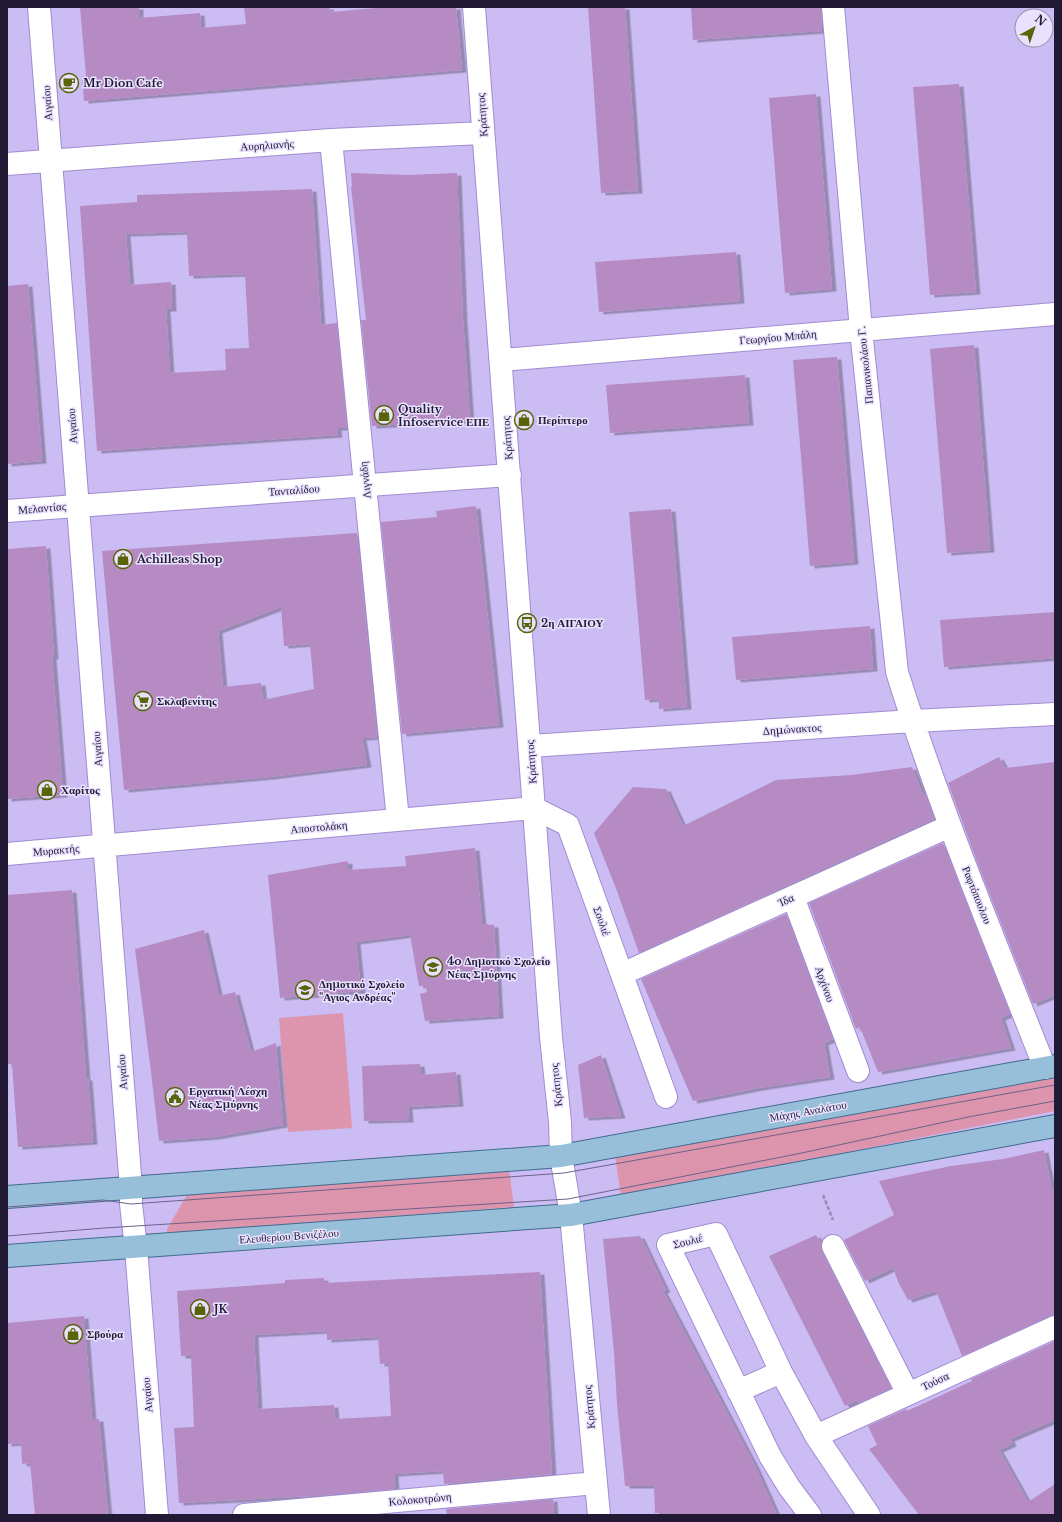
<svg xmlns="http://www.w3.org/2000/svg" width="1062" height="1522" viewBox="0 0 1062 1522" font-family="'Libre Baskerville',serif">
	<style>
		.green { fill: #dc95ad }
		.building { fill: #b68bc4; fill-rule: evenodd; filter: url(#shadow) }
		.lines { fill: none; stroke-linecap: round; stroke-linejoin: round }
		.minor-casing { stroke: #a18cd0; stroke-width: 24 }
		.major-casing { stroke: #416a8e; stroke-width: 24 }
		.path { stroke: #9789b8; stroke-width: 2.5; stroke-dasharray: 4 2; stroke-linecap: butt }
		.minor { stroke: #fff; stroke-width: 22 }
		.major { stroke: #97bfd9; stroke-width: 22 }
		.tram { stroke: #6e628a; stroke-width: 1 }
		.labels { text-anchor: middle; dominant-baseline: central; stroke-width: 3; stroke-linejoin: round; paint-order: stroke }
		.poi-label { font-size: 11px; font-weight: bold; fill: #221a34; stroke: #e9e2ff; text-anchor: start }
		.street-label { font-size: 11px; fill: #221a34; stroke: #e9e2ff }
	</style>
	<defs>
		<filter id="shadow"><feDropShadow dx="4.5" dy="2.5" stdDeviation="0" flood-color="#0004"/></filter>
	</defs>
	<rect width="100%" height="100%" fill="#ccbcf4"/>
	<!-- green -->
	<path class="green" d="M 343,1013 L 352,1128 L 288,1132 L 279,1018 Z
		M 1055,1075 L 1055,1111 L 621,1197 L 615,1155 Z
		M 509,1169 L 514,1207 L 167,1233 L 167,1229 L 188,1193 Z"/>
	<!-- building -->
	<path class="building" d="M 80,7 L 139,7 L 139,18 L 200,13 L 201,28 L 246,24 L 244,7 L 329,7 L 330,12 L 388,7 L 456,7 L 462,70 L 84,101 L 82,76 L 86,76 Z
		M 588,7 L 625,7 L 638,191 L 601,193 Z
		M 691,7 L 821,7 L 822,31 L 693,40 Z
		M 959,84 L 976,292 L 930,295 L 913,87 Z
		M 816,94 L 832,289 L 785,293 L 769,98 Z
		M 351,173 L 407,175 L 457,173 L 463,319 L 470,421 L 372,426 L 361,320 L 366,320 L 351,187 L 352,187 Z
		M 312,189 L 321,325 L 337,323 L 347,428 L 337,428 L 338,435 L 97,451 L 80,206 L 137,202 L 137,195 ZM 187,232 L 189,276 L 245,274 L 249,348 L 225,349 L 226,370 L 170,373 L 166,309 L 172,309 L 171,282 L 130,285 L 126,234 Z
		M 736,252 L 740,301 L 599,312 L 595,262 Z
		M 28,284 L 42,461 L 7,464 L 7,286 Z
		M 974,345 L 990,550 L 947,553 L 930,349 Z
		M 837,357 L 854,562 L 810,566 L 793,360 Z
		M 745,375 L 749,423 L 610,433 L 606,385 Z
		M 476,506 L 499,725 L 402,734 L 381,522 L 437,517 L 436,511 Z
		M 671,509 L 687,707 L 659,709 L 659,699 L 645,700 L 629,512 Z
		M 357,533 L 377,737 L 362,738 L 367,765 L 270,777 L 124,790 L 102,551 ZM 281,607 L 284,646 L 310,644 L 314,689 L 263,700 L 261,683 L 223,687 L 218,631 Z
		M 46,546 L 54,657 L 52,657 L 63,795 L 7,799 L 7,549 Z
		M 1055,612 L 1055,658 L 944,667 L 940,620 Z
		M 870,626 L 873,669 L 736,680 L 732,637 Z
		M 999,757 L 1005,768 L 1055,762 L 1055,995 L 1033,1004 L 979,867 L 948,783 Z
		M 912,767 L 923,795 L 925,794 L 934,819 L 639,953 L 617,891 L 594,833 L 633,787 L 666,789 L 683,826 L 776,780 L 851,775 Z
		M 943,843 L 1010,1014 L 1001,1018 L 1011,1048 L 878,1072 L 860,1027 L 856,1029 L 809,903 Z
		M 475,848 L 482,924 L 494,925 L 499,1016 L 425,1021 L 420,994 L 427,992 L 425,986 L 419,986 L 410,935 L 356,942 L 361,991 L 280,998 L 268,875 L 348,861 L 348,870 L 406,866 L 405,856 Z
		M 72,890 L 86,1078 L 88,1078 L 93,1142 L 18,1147 L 12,1064 L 7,1064 L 7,895 Z
		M 786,914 L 833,1039 L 824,1043 L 830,1077 L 759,1088 L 693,1101 L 641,979 Z
		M 204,930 L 219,996 L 235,992 L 251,1052 L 276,1043 L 283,1125 L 215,1137 L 159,1141 L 151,1072 L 135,949 Z
		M 601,1055 L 621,1116 L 584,1118 L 578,1065 Z
		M 420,1064 L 421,1075 L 456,1072 L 459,1104 L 408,1107 L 409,1120 L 364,1121 L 362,1066 Z
		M 1044,1150 L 1052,1191 L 1055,1189 L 1055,1315 L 1050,1316 L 962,1356 L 936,1291 L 908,1300 L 899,1284 L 893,1268 L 865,1281 L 844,1240 L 894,1215 L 879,1181 L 951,1166 L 1003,1159 Z
		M 816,1235 L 821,1244 L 822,1252 L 891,1388 L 859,1403 L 857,1400 L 845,1406 L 769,1256 Z
		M 640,1236 L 666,1290 L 663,1291 L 755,1466 L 777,1515 L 663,1515 L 663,1513 L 655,1513 L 654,1486 L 625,1486 L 617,1404 L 614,1352 L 603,1239 Z
		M 540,1272 L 552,1474 L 444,1484 L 443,1471 L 394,1474 L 395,1489 L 311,1496 L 179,1503 L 174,1428 L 194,1427 L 191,1356 L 181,1356 L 177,1291 L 285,1283 L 285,1280 L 324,1278 L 324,1283 ZM 327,1331 L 327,1340 L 378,1337 L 380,1364 L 388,1363 L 391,1416 L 335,1419 L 334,1405 L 258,1409 L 254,1335 Z
		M 84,1316 L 92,1419 L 99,1419 L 108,1515 L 35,1515 L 30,1463 L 22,1464 L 21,1443 L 7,1444 L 7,1323 Z
		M 1055,1341 L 1055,1420 L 1010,1439 L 1012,1444 L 999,1450 L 1028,1502 L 1055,1484 L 1055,1515 L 919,1515 L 869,1449 L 877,1445 L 868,1426 L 906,1409 L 907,1411 L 972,1381 L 971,1379 Z
		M 553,1499 L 554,1515 L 447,1515 L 446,1509 Z"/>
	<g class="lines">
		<defs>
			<path id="minor" d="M 39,7 L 131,1188 L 131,1204 L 136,1248 L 157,1515
				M 474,7 L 551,1037 L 560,1122 L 561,1156 L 571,1215 L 599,1515
				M 833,7 L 861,330 L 897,672 C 939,806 993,937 1045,1068
				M 331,140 L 398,820
				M 7,164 L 331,140 L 483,133
				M 501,360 L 1055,314
				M 7,511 L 510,475
				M 530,746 L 913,721 L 1055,714
				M 7,854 L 534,808 L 568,825 L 666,1097
				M 793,897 L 858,1071
				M 622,974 L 950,826
				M 833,1246 L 908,1394
				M 738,1391 L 781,1372
				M 816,1436 L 1055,1327
				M 244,1515 L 596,1483
				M 810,1515 L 789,1487 L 770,1456 L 668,1245 L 716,1234 L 781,1372 L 816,1436 L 869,1515"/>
			<path id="major" d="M 7,1197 L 561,1156 L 1055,1066
				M 7,1256 L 571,1215 L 1055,1126"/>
		</defs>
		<!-- minor casing -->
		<use href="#minor" class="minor-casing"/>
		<!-- major casing -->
		<use href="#major" class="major-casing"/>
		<!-- path -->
		<path class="path" d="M 823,1195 L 833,1220"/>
		<!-- minor -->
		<use href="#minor" class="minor"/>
		<!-- major -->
		<use href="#major" class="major"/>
		<!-- tram -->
		<path class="tram" d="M 7,1207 L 103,1200 L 131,1204 L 564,1173 L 1055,1085
			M 7,1236 L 104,1228 L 568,1199 L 797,1154 L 968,1117 L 1055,1101"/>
	</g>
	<!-- icons -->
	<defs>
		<symbol id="cafe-ring" viewBox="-11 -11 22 22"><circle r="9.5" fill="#e9e2ff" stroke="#596407" stroke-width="1.5"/><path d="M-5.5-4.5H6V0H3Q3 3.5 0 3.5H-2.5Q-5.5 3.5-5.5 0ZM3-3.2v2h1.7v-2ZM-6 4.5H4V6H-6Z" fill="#596407"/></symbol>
		<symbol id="shop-ring" viewBox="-11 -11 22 22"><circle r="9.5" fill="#e9e2ff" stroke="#596407" stroke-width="1.5"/><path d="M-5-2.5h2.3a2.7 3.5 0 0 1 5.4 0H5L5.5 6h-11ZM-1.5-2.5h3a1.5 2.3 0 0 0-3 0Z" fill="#596407"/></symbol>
		<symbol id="bus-ring" viewBox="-11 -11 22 22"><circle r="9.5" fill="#e9e2ff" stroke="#596407" stroke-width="1.5"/><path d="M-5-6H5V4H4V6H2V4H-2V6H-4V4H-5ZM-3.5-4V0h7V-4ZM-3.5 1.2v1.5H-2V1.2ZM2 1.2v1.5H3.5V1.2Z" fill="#596407"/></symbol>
		<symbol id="supermarket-ring" viewBox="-11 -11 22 22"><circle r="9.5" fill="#e9e2ff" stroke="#596407" stroke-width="1.5"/><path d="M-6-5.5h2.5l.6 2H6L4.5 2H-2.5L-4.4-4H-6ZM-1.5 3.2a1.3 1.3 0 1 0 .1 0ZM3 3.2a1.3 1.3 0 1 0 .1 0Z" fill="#596407"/></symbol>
		<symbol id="school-ring" viewBox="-11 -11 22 22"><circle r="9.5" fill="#e9e2ff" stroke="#596407" stroke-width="1.5"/><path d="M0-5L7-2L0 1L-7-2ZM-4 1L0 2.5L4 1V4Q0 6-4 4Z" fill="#596407"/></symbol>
		<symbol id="civic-ring" viewBox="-11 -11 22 22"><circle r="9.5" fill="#e9e2ff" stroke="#596407" stroke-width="1.5"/><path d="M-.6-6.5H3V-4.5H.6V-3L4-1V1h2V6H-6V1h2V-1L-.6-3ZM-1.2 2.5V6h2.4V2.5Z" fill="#596407"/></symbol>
	</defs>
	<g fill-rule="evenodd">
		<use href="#cafe-ring" x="58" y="72" width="22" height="22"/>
		<use href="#shop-ring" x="373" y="404" width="22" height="22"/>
		<use href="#shop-ring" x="513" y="409" width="22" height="22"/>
		<use href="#shop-ring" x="112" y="548" width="22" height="22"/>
		<use href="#bus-ring" x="516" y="612" width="22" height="22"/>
		<use href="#supermarket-ring" x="132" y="690" width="22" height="22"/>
		<use href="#shop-ring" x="36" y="779" width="22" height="22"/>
		<use href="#school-ring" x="422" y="956" width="22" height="22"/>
		<use href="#school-ring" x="294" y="979" width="22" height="22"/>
		<use href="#civic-ring" x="164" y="1086" width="22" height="22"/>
		<use href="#shop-ring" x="189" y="1298" width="22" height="22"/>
		<use href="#shop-ring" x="62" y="1323" width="22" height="22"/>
	</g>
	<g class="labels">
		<!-- poi labels -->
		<g class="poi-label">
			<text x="83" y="83">Mr Dion Cafe</text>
			<text x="398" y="409">Quality<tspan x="398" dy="13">Infoservice ΕΠΕ</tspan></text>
			<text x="538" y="420">Περίπτερο</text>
			<text x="137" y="559">Achilleas Shop</text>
			<text x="541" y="623">2η ΑΙΓΑΙΟΥ</text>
			<text x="157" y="701">Σκλαβενίτης</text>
			<text x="61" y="790">Χαρίτος</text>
			<text x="447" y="961">4o Δημοτικό Σχολείο<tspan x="447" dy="13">Νέας Σμύρνης</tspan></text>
			<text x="319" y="984">Δημοτικό Σχολείο<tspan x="319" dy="13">"Αγιος Ανδρέας"</tspan></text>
			<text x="189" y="1091">Εργατική Λέσχη<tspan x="189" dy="13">Νέας Σμύρνης</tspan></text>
			<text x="214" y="1309">JK</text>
			<text x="87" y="1334">Σβούρα</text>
		</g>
		<!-- street labels -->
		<g class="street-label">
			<text transform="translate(47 103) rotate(-94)">Αιγαίου</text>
			<text transform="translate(482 115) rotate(-94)">Κράτητος</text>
			<text transform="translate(267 145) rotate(-4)">Αυρηλιανής</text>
			<text transform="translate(778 337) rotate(-5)">Γεωργίου Μπάλη</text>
			<text transform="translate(865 365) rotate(-96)">Παπανικολάου Γ.</text>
			<text transform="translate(72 426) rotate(-94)">Αιγαίου</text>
			<text transform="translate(507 438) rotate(-94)">Κράτητος</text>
			<text transform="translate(365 480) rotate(-96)">Λιγνάδη</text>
			<text transform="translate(294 490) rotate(-4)">Τανταλίδου</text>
			<text transform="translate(42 508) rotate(-5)">Μελαντίας</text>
			<text transform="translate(792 729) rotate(-4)">Δημώνακτος</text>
			<text transform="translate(97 749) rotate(-94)">Αιγαίου</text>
			<text transform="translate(531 762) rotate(-94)">Κράτητος</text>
			<text transform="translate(319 827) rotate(-5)">Αποστολάκη</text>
			<text transform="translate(56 850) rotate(-5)">Μυρακτής</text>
			<text transform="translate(977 895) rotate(68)">Ραφτόπουλου</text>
			<text transform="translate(786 900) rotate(-24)">Ίδα</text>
			<text transform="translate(602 921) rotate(70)">Σουλιέ</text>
			<text transform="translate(825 984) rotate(70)">Αρχίνου</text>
			<text transform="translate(122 1072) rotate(-94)">Αιγαίου</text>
			<text transform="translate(556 1085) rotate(-96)">Κράτητος</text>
			<text transform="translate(808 1111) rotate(-10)">Μάχης Αναλάτου</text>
			<text transform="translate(289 1236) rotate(-4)">Ελευθερίου Βενιζέλου</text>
			<text transform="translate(688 1241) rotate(-14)">Σουλιέ</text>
			<text transform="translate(935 1381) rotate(-25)">Τούσα</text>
			<text transform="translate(147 1395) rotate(-95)">Αιγαίου</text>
			<text transform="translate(589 1407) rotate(-95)">Κράτητος</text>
			<text transform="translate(420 1499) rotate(-5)">Κολοκοτρώνη</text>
		</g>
	</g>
	<!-- border -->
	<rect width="1062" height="1522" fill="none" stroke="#221a34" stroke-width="16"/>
	<!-- north arrow -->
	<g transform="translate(1034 28) rotate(40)"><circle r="19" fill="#e9e2ff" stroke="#9992ae"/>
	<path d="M0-3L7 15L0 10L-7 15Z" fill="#596407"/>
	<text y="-6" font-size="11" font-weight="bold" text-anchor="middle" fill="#221a34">N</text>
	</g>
</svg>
